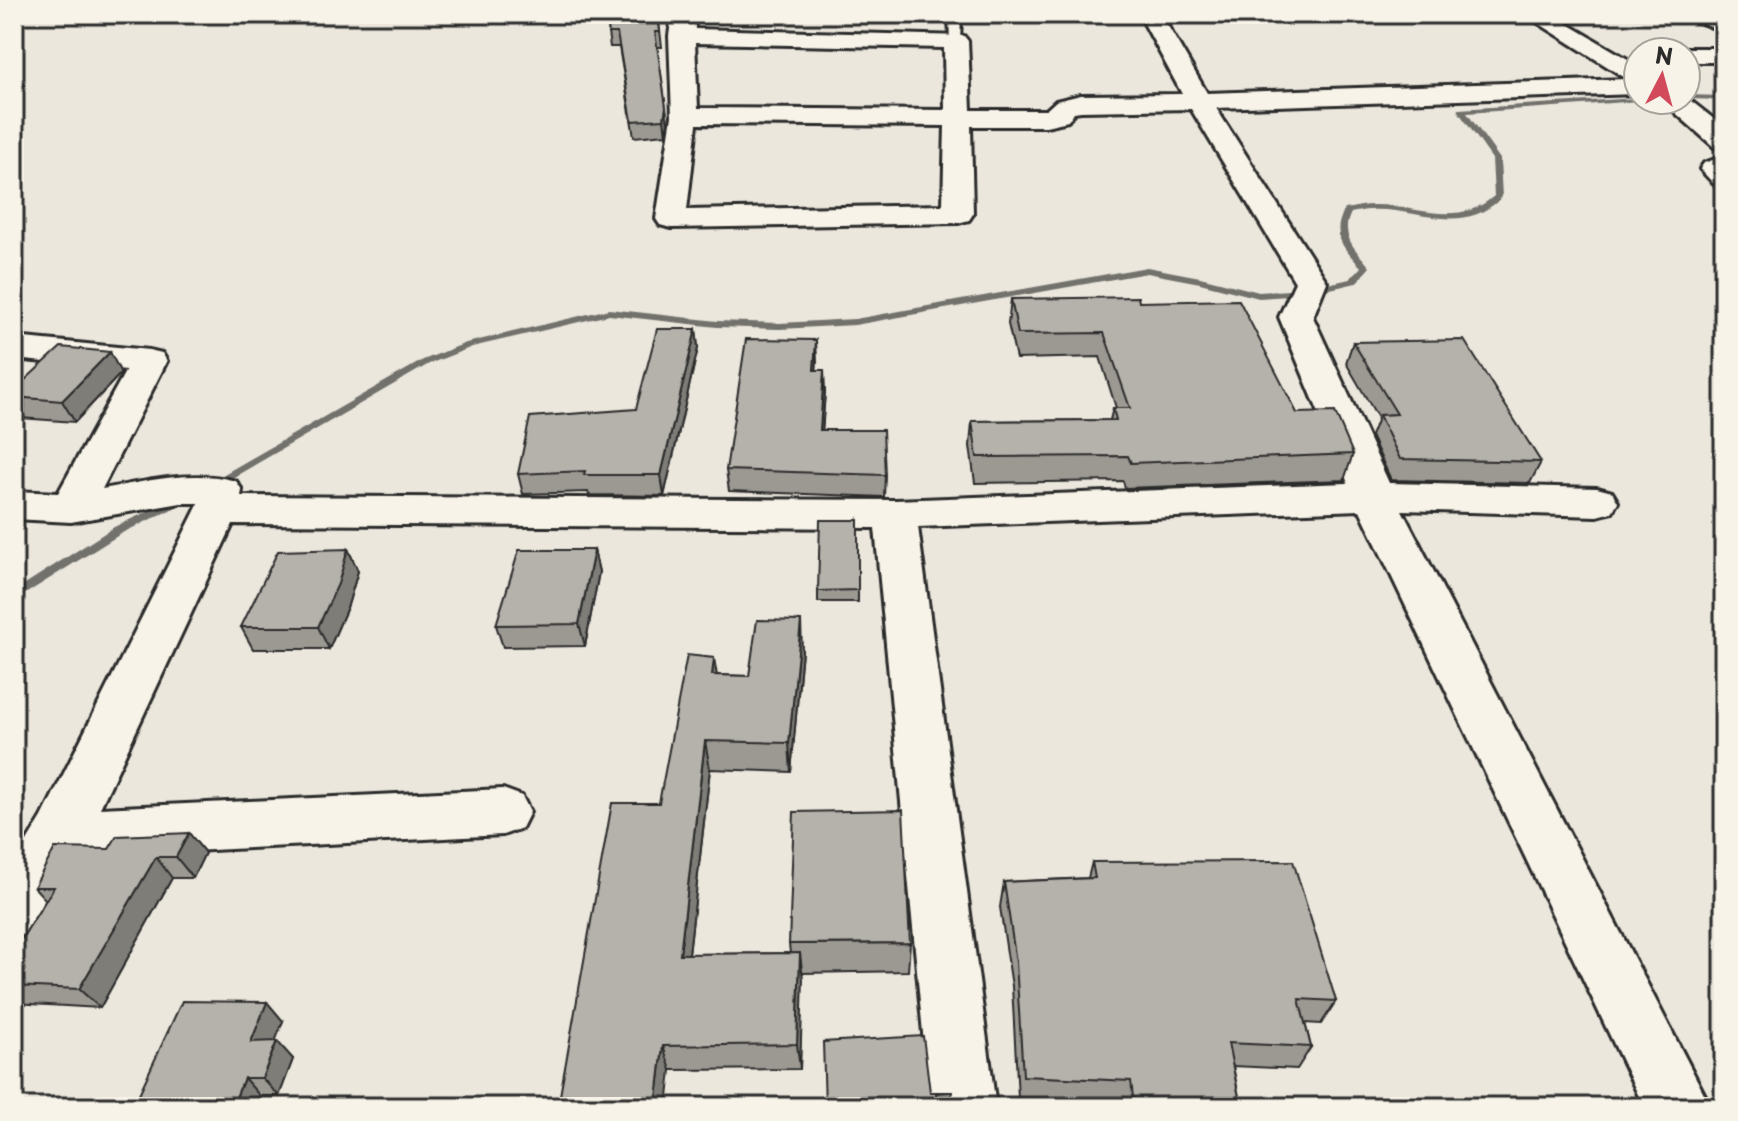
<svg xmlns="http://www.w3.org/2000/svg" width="1738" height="1121" viewBox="0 0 1738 1121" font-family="'Playpen Sans',sans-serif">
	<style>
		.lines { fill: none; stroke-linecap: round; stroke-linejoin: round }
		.stream { fill: #72716c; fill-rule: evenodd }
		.lane-casing { stroke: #2b2b2b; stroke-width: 6 }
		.street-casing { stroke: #2b2b2b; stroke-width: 6 }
		.lane { fill: #f7f3e8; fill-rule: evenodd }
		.street { fill: #f7f3e8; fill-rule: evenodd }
		.wall { fill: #9c9993; stroke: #2b2b2b; stroke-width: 2 }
		.shaded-wall { fill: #7f7d78; stroke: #2b2b2b; stroke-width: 2 }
		.building { fill: #b5b2ab; stroke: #2b2b2b; stroke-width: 2 }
	</style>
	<rect width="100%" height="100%" fill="#ebe7dd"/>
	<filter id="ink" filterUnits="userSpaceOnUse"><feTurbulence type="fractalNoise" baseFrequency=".0125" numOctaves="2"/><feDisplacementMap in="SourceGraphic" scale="16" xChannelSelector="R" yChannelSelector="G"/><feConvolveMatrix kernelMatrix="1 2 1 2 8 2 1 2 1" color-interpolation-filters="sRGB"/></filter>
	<g filter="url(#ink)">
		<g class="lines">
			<!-- stream -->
			<path class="stream" d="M 1686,95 L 1724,96 L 1724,100 L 1686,99 Z
				M 1638,98 L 1638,100 L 1641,100 L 1640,101 L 1467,113 L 1500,159 L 1502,197 C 1463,238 1416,207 1370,210 C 1363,210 1357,212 1351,213 C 1339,236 1356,250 1370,267 L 1356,283 L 1305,295 L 1259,298 L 1200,283 L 1147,273 L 855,325 L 780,329 L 717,327 L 609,315 L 472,347 L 429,364 L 215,488 L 211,489 L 205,485 L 423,360 L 466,343 L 609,309 L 717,321 L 780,323 L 855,319 L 1147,267 L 1200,277 L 1259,292 L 1305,289 L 1350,279 L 1361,267 C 1343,248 1330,235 1345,209 C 1353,208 1362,205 1370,205 C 1414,203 1456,230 1494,196 L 1492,159 L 1458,111 L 1459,109 Z
				M 183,495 L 189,499 L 187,502 L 122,533 L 14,601 L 14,591 L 114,527 Z"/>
			<defs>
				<path id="lane" d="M 949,14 L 961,14 L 960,44 L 950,41 Z"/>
				<path id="street" d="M 672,14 L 694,14 L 695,29 L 964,36 L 968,41 L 971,110 L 1046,110 L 1056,101 L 1081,95 L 1182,94 L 1139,14 L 1161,14 L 1207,93 L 1627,79 L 1524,14 L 1551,14 L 1638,65 L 1638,94 L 1216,108 L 1327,282 L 1313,317 L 1389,483 L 1597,488 L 1612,492 L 1618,502 L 1612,512 L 1597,516 L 1402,510 L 1711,1107 L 1644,1107 L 1360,510 L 918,527 L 996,1107 L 930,1107 L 875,528 L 233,524 L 100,808 L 503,789 L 522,796 L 530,812 L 522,828 L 503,835 L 77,857 L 35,936 L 14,944 L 14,863 L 42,817 L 199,503 L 181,503 L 71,522 L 14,519 L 14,491 L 58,493 L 126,370 L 14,359 L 14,337 L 149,350 L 162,353 L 167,361 L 102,489 C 145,482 192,469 236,481 L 242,490 L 241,496 L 895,500 L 1348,483 L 1279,317 L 1295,282 L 1191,109 L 1081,111 L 1074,112 L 1068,121 L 1046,126 L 971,126 L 973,214 L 969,220 L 958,223 L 671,228 L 660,225 L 656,219 L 672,116 L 669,36 ZM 695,43 L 944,48 L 945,110 L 698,108 ZM 697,124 L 945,126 L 943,205 L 687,210 Z
					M 1688,14 L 1724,17 L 1724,32 L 1691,19 Z
					M 1686,48 L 1724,48 L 1724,62 L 1686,62 L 1686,52 L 1676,52 Z
					M 1686,97 L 1724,127 L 1724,149 L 1714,147 L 1661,100 L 1686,100 Z
					M 1724,156 L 1724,187 L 1714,184 L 1700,169 L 1704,163 Z"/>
			</defs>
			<!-- lane casing -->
			<use href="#lane" class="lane-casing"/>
			<!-- street casing -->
			<use href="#street" class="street-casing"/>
			<!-- lane -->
			<use href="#lane" class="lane"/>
			<!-- street -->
			<use href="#street" class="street"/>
		</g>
		<!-- wall -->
		<path class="wall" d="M 658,14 L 662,47 L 657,47 L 668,123 L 666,134 L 634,137 L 619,47 L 610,47 L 608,33 Z
			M 1011,299 L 1139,302 L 1353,454 L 1344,480 L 1125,488 L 1123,481 L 975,483 L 970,446 L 972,421 L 1110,420 L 1113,408 L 1116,408 L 1100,357 L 1016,359 L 1008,324 Z
			M 696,329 L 698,348 L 664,496 L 589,495 L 588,492 L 523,494 L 518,474 L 636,409 Z
			M 816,340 L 816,370 L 825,391 L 822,430 L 885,475 L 884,497 L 729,491 L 726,470 Z
			M 1353,342 L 1541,462 L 1530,483 L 1391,480 L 1371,436 L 1378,418 L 1346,363 Z
			M 121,373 L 75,422 L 20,418 L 14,409 L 14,390 Z
			M 858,520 L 858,602 L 818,602 L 818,591 Z
			M 348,549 L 358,571 L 348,605 L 329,649 L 253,649 L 241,627 Z
			M 594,550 L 599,572 L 585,646 L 503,647 L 496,625 Z
			M 802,650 L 791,772 L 710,769 L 689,954 L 790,953 L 789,944 L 910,943 L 908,971 L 802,973 L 800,1069 L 671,1070 L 558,1107 L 659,803 L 717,675 L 749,676 Z
			M 189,833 L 205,853 L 193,878 L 172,878 L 100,1008 L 14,1003 L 14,951 L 46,900 L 34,887 L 109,849 Z
			M 1092,862 L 1336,1001 L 1321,1024 L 1305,1023 L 1311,1047 L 1297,1069 L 1233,1066 L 1241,1107 L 1123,1107 L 1122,1102 L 1018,1098 L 1012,986 L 1000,907 L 1004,882 L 1088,878 Z
			M 283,1021 L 275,1041 L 293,1059 L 279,1096 L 260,1096 L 133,1107 Z
			M 930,1092 L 952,1092 L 950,1107 L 825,1107 Z"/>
		<!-- shaded-wall -->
		<path class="shaded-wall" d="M 666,107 L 668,123 L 666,134 L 664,119 Z
			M 696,329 L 698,348 L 664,496 L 661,475 Z
			M 816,340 L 817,361 L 815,391 L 814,370 Z
			M 110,352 L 121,373 L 75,422 L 62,401 Z
			M 824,370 L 825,391 L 821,452 L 820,430 Z
			M 348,549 L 358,571 L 348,605 L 329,649 L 318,627 Z
			M 594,550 L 599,572 L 585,646 L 579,624 Z
			M 801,621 L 802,650 L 791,772 L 789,743 Z
			M 714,658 L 719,688 L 712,675 Z
			M 705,741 L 710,769 L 686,980 L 680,954 Z
			M 189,833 L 205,853 L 193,878 L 176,857 Z
			M 156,857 L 172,878 L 100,1008 L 79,989 Z
			M 800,953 L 803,979 L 800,1069 L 797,1044 Z
			M 267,1002 L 283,1021 L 268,1060 L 251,1042 Z
			M 277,1041 L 293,1059 L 279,1096 L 262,1078 Z
			M 663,1046 L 671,1070 L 667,1107 L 656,1107 Z
			M 244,1078 L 260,1096 L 256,1107 L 232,1107 Z"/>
		<!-- building -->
		<path class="building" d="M 610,14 L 658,14 L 660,32 L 655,32 L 666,107 L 664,119 L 632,121 L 617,33 L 608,33 Z
			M 1138,297 L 1139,302 L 1239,300 L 1297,413 L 1335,412 L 1353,454 L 1131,463 L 1128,456 L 977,457 L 972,421 L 1116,420 L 1113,408 L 1130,408 L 1104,333 L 1018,334 L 1011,299 Z
			M 657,329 L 696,329 L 661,475 L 584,475 L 585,471 L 518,474 L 530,417 L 636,409 Z
			M 746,339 L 816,340 L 814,370 L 824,370 L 820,430 L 883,430 L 885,475 L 726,470 Z
			M 1464,340 L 1541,462 L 1400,459 L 1379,415 L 1397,414 L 1353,342 Z
			M 61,347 L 110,352 L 62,401 L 14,397 L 14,390 Z
			M 820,520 L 858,520 L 858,590 L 818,591 Z
			M 348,549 L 338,584 L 318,627 L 241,627 L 278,551 Z
			M 519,550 L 594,550 L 579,624 L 496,625 Z
			M 757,620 L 801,621 L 789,743 L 705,741 L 680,954 L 800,953 L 797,1044 L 663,1046 L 656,1107 L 558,1107 L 612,803 L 659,803 L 687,655 L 714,658 L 712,675 L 749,676 Z
			M 903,810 L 910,943 L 789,944 L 794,812 Z
			M 189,833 L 176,857 L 156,857 L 79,989 L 14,986 L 14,951 L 54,887 L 34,887 L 55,848 L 109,849 L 117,836 Z
			M 1293,861 L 1336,1001 L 1299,999 L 1311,1047 L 1228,1043 L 1241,1107 L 1134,1105 L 1131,1081 L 1023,1076 L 1016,962 L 1004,882 L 1095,878 L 1092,862 Z
			M 182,1001 L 267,1002 L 251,1042 L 277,1041 L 262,1078 L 244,1078 L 232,1107 L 133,1107 Z
			M 923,1036 L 930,1092 L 952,1092 L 936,1093 L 937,1107 L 825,1107 L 823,1042 Z"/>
	</g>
	<!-- margin -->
	<rect width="1738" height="1121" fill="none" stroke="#f7f3e8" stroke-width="48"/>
	<rect x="24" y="24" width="1690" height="1073" fill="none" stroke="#2b2b2b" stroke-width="3" filter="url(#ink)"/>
	<!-- north arrow -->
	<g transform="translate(1662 76) rotate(6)"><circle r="38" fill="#f7f3e8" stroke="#a5a39c" stroke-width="2"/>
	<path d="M0-6L14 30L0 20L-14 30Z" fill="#d1495b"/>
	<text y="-12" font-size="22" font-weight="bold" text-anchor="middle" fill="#2b2b2b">N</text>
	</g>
</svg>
